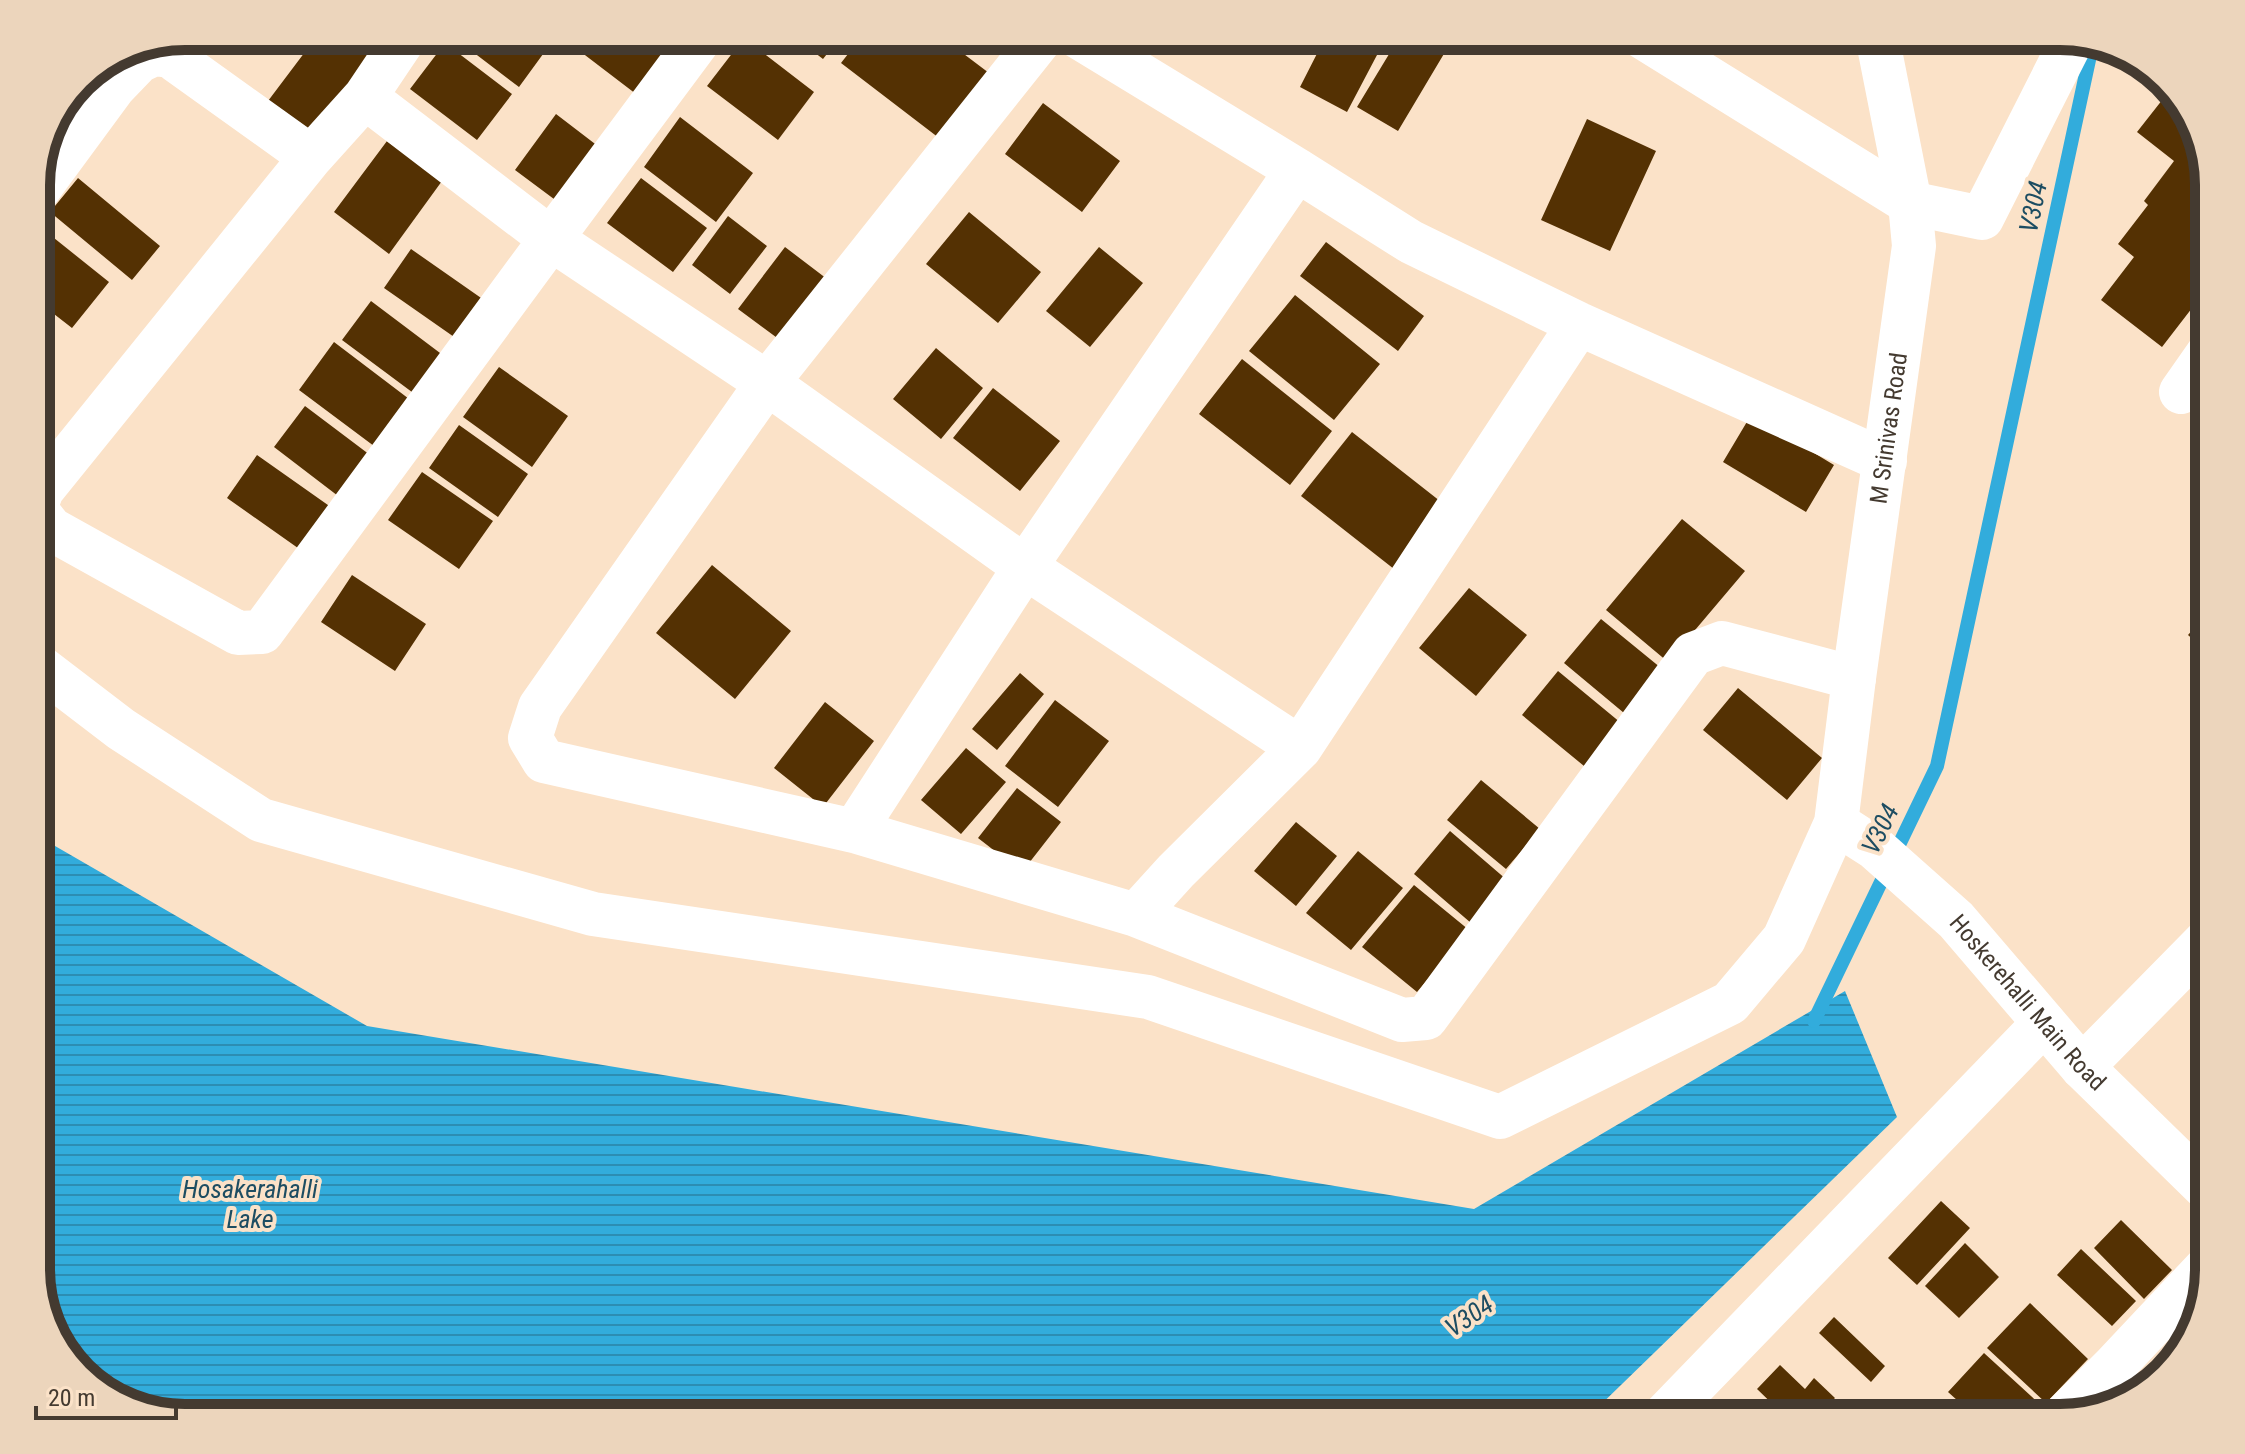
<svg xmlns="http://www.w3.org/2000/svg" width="2245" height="1454" viewBox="0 0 2245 1454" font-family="'Roboto Condensed',sans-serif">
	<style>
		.water { fill: url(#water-rules) }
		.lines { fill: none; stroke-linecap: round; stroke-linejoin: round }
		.stream { stroke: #32acdc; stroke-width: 14 }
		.building { fill: #543103 }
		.path { stroke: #baa792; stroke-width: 5; stroke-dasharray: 4 4; stroke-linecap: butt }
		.minor { stroke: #fff; stroke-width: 44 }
		.tertiary { stroke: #fff; stroke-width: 44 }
		.labels { text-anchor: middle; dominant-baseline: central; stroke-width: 8; stroke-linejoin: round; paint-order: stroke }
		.street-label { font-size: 24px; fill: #443a30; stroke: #fbe2c8 }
		.water-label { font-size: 26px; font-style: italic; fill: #1d4d62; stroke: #fbe2c8 }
		.rim { fill: none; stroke: #443a30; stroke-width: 10 }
	</style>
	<defs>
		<pattern id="water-rules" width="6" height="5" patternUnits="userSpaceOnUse" patternTransform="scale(2)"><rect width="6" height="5" fill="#32acdc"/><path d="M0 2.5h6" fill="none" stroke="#2c8db3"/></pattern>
	</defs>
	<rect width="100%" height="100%" fill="#fbe2c8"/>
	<!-- water -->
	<path class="water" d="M 36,835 L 367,1026 L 1474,1209 L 1845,991 L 1897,1117 L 1587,1418 L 185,1418 L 103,1393 L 56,1344 L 36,1278 Z"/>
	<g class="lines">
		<!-- stream -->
		<path class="stream" d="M 1814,1021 L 1937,766 L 2092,46"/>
	</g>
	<!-- building -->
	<path class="building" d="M 317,36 L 343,36 L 371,57 L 313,135 L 268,101 Z
		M 452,36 L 549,36 L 554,39 L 519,87 Z
		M 560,36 L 648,36 L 668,52 L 636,94 Z
		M 793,36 L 841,36 L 823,59 Z
		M 862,36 L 940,36 L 989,73 L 939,138 L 841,63 Z
		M 1326,36 L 1387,36 L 1347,112 L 1300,87 Z
		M 1400,36 L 1441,36 L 1451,42 L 1398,131 L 1357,107 Z
		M 744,38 L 814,92 L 778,140 L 707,86 Z
		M 445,43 L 512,94 L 477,140 L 410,89 Z
		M 122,52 L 82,106 L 71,98 L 80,79 Z
		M 2170,90 L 2189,111 L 2209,185 L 2209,286 L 2162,347 L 2101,300 L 2134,257 L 2118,244 L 2148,205 L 2144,201 L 2174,161 L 2137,132 Z
		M 1043,103 L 1120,161 L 1082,212 L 1005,154 Z
		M 556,114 L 603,150 L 562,205 L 515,170 Z
		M 680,117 L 753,173 L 716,222 L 644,167 Z
		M 1587,119 L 1656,151 L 1610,251 L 1541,220 Z
		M 387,141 L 442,181 L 389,254 L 334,212 Z
		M 78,178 L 160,246 L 132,280 L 50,212 Z
		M 641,178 L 707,228 L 673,272 L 607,223 Z
		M 969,212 L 1041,272 L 998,323 L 926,264 Z
		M 728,216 L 767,246 L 730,294 L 692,265 Z
		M 49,234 L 109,282 L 72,328 L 36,300 L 36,249 Z
		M 1326,242 L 1424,316 L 1398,351 L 1300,276 Z
		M 785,247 L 831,282 L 784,343 L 738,309 Z
		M 1099,247 L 1143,283 L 1090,347 L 1046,311 Z
		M 411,249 L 484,300 L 457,339 L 384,288 Z
		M 1295,295 L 1380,364 L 1334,420 L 1249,351 Z
		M 371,301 L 448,359 L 420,398 L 342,340 Z
		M 334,342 L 417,405 L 382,452 L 299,390 Z
		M 936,348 L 983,388 L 941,439 L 893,399 Z
		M 1242,359 L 1332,431 L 1290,485 L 1199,414 Z
		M 499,367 L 568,416 L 532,467 L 463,417 Z
		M 993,388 L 1060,441 L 1020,491 L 953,438 Z
		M 305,406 L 374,458 L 342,499 L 274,447 Z
		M 1751,415 L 1834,465 L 1806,512 L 1723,462 Z
		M 459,425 L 528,474 L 498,517 L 429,468 Z
		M 1352,432 L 1445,505 L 1394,569 L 1301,496 Z
		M 36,435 L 62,454 L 36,491 Z
		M 257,455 L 335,510 L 305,553 L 227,498 Z
		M 422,472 L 493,521 L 459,569 L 388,520 Z
		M 1682,519 L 1745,571 L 1668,662 L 1606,610 Z
		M 712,565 L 791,631 L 735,699 L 656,633 Z
		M 352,575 L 426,624 L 395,671 L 321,622 Z
		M 1469,588 L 1527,635 L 1476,696 L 1419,648 Z
		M 2209,611 L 2209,654 L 2188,635 Z
		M 1601,619 L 1661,668 L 1624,713 L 1564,663 Z
		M 1558,671 L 1621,723 L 1584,766 L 1522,715 Z
		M 1020,673 L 1044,694 L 997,750 L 972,729 Z
		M 1738,688 L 1822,758 L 1787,800 L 1703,730 Z
		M 1055,700 L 1109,741 L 1058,807 L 1005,766 Z
		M 825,702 L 874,741 L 823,807 L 774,768 Z
		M 966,748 L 1006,782 L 961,834 L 921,800 Z
		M 1481,780 L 1540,829 L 1506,869 L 1447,820 Z
		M 1017,788 L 1061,822 L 1022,872 L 978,838 Z
		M 1296,822 L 1337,856 L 1296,906 L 1254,871 Z
		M 1450,831 L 1507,880 L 1471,923 L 1414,874 Z
		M 1358,851 L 1403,888 L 1351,950 L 1306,913 Z
		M 1414,885 L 1469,930 L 1417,992 L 1362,947 Z
		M 1941,1201 L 1970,1228 L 1917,1285 L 1888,1258 Z
		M 2121,1220 L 2172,1270 L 2144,1299 L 2094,1248 Z
		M 1965,1243 L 1999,1277 L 1959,1318 L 1925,1286 Z
		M 2081,1249 L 2136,1301 L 2112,1326 L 2057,1275 Z
		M 2030,1303 L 2088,1359 L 2046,1403 L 1987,1348 Z
		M 1834,1317 L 1885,1366 L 1871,1382 L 1819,1333 Z
		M 1984,1353 L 2044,1408 L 2035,1418 L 1977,1418 L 1948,1392 Z
		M 1780,1365 L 1805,1389 L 1814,1378 L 1835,1398 L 1816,1418 L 1787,1418 L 1757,1389 Z
		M 2132,1380 L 2143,1390 L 2134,1398 L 2108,1405 Z"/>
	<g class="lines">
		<!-- path -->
		<path class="path" d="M 36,765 L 48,775"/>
		<!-- minor -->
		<path class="minor" d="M 1043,36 L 767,383 L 540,707 L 530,738 L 544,761 L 854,831 L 1136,915 L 1176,871 L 1300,748 L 1579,324
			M 1077,36 L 1297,170 L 1411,242 L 1579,324 L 1885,461
			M 1641,36 L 1910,203 L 1982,218 L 2072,40
			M 365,97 L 551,239 L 767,383 L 1025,567 L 1300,748
			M 36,193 L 114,87 L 139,61 L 154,54 L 170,56 L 311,157
			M 2181,392 L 2209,352
			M 36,506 L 42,490 L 311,157 L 365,97 L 406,36
			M 36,510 L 51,529 L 238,633 L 262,632 L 551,239 L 702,36
			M 854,831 L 1025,567 L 1297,170
			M 1136,915 L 1402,1020 L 1426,1018 L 1693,654 L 1722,643 L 1854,678
			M 2082,1067 L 2209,938
			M 1662,1418 L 2044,1023
			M 2062,1418 L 2114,1366 L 2209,1265"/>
		<!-- tertiary -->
		<g class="tertiary">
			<path id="s1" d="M 36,664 L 121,729 L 261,820 L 593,914 L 1148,997 L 1500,1117 L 1730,1003 L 1784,939 L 1836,823 L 1854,678 L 1914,246 L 1910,203 L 1877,36"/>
			<path id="s2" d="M 1836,823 L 1875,848 L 1956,920 L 2082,1067 L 2209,1191"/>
		</g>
	</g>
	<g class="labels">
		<!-- street labels -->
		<g class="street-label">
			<text stroke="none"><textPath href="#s1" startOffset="2418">M Srinivas Road</textPath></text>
			<text stroke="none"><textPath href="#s2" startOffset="264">Hoskerehalli Main Road</textPath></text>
		</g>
		<!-- water labels -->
		<g class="water-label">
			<text transform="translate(2033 207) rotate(-78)">V304</text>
			<text transform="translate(1880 829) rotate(-64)">V304</text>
			<text x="250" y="1189">Hosakerahalli<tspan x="250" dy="30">Lake</tspan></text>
			<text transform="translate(1469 1316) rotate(-34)">V304</text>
		</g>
	</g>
	<!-- crop -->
	<path d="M0 0H2245V1454H0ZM185 50H2060A135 135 0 0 1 2195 185V1269A135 135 0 0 1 2060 1404H185A135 135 0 0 1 50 1269V185A135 135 0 0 1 185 50Z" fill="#ecd5bc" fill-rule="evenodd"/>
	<path class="rim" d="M185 50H2060A135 135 0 0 1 2195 185V1269A135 135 0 0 1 2060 1404H185A135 135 0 0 1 50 1269V185A135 135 0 0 1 185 50Z"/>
	<!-- scale -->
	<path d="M36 1406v12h140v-12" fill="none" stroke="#443a30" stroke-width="4"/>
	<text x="48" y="1406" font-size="24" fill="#443a30" stroke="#fbe2c8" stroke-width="6" paint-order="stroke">20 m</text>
</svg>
